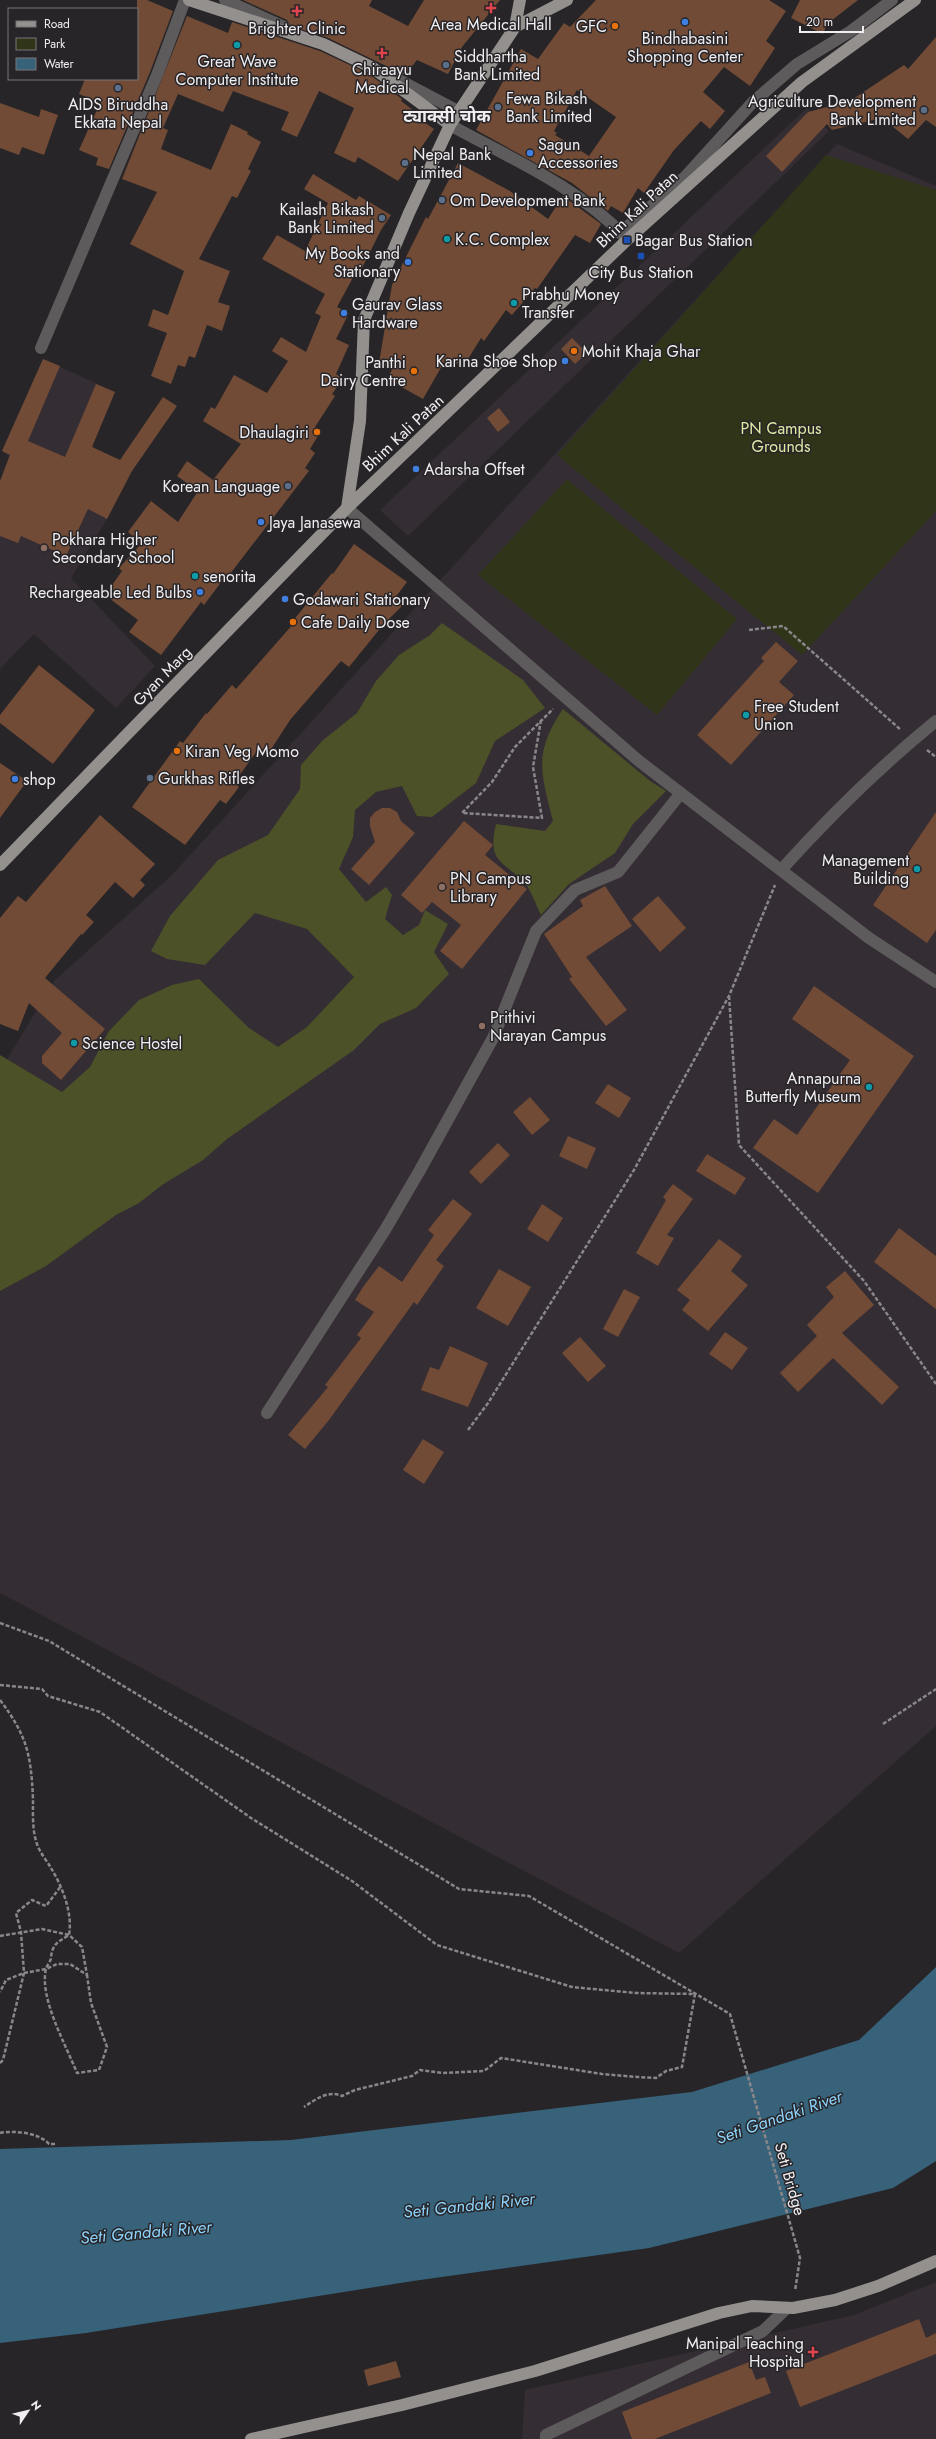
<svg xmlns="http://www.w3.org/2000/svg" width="936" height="2439" viewBox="0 0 936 2439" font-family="Jost,'Noto Sans Devanagari',sans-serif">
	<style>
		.built { fill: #352d34 }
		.green { fill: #303419 }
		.forest { fill: #4c5128 }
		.water { fill: #37627a }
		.building { fill: #714b35; fill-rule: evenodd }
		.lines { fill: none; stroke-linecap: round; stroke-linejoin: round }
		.path { stroke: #8a878a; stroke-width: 2.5; stroke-dasharray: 4 2; stroke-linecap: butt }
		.minor { stroke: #5d5b5b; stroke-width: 12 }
		.major { stroke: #94908e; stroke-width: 12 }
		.health-dot { fill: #e0444e; stroke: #282528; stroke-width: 1.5 }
		.shop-dot { fill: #3f7fe0; stroke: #282528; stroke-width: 1.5 }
		.food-dot { fill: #e8710a; stroke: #282528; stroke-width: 1.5 }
		.culture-dot { fill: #0f9aa8; stroke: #282528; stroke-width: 1.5 }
		.service-dot { fill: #5c6f8a; stroke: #282528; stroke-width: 1.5 }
		.transit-dot { fill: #1a4fb4; stroke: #282528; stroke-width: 1.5 }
		.education-dot { fill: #8d6e63; stroke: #282528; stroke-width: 1.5 }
		.labels { text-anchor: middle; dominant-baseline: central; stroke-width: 3; stroke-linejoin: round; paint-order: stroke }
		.poi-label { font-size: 16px; fill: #f0eef0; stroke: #282528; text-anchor: start }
		.street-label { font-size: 16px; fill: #f0eef0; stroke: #282528 }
		.park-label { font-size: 16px; fill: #e0eaa4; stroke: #282528 }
		.neighbourhood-label { font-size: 17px; font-weight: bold; fill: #f0eef0; stroke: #282528 }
		.water-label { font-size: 17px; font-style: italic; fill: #8cd3fc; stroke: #282528 }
	</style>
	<rect width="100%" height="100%" fill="#282528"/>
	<!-- built -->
	<path class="built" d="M 807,108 L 829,131 L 408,536 L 380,510 Z
		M 837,144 L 936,186 L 936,1726 L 679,1953 L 0,1593 L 0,1071 L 54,981 L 172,875 Z
		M 43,359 L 115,392 L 93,444 L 95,449 L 133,465 L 107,519 L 71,578 L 155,666 L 116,708 L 34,634 L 0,669 L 0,481 L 9,456 L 2,451 Z
		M 936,2282 L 936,2439 L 522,2439 L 525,2390 L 854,2315 Z"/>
	<!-- green -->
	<path class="green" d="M 826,155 L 936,190 L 936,511 L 802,655 L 557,455 Z
		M 567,479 L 737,619 L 657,715 L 478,575 Z"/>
	<!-- forest -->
	<path class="forest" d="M 442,623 L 523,680 L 545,708 L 495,741 L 476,783 L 432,817 L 417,816 L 402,786 L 376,792 L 355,810 L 353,837 L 339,869 L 366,902 L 386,887 L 392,895 L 385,919 L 403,935 L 419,925 L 425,910 L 448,924 L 434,952 L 449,974 L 416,1008 L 380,1024 L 354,1050 L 227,1139 L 203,1160 L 162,1185 L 139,1203 L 116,1215 L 46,1266 L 0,1291 L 0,1055 L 62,1092 L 90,1067 L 109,1031 L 139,1000 L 172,985 L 199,979 L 249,1028 L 278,1047 L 307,1027 L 354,977 L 307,929 L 255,913 L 205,965 L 167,959 L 151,951 L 170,916 L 218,860 L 268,835 L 300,789 L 301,765 L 322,741 L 357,713 L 376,681 L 399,655 L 430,635 Z
		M 563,709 L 650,781 L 666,791 L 633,824 L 615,853 L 569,884 L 541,915 C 536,905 531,890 524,882 C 502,860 487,862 496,824 L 545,831 L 553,821 C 541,773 533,753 563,709 Z"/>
	<!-- water -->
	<path class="water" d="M 936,1967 L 936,2161 L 893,2188 L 649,2248 L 413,2281 L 86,2333 L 0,2343 L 0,2149 L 291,2140 L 692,2092 L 859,2040 Z"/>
	<!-- building -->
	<path class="building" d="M 137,0 L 147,0 L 173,11 L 150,72 L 109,169 L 96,165 L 98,158 L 79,150 L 100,103 L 79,94 L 85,79 L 137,79 Z
		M 243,0 L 372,0 L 369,6 L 408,26 L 424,0 L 500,0 L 462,47 L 448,74 L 417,60 L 405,75 L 326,37 L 291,26 L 287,20 Z
		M 596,0 L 769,0 L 786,11 L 766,41 L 775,48 L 750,86 L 724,67 L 703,92 L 725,111 L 710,129 L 701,121 L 674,150 L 644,193 L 638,188 L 623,213 L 611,206 L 608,211 L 572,183 L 476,130 L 521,49 L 538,59 L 564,23 L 570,27 ZM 577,90 L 616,117 L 589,156 L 555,135 L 557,133 L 554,131 Z
		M 800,0 L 858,0 L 827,24 L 823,34 L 791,18 Z
		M 187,16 L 228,33 L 232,22 L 320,51 L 369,74 L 402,99 L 401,101 L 413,110 L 411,113 L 434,129 L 398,181 L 358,157 L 355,163 L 334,153 L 354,108 L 319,91 L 297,137 L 281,130 L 289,112 L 233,91 L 223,112 L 178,94 L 163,128 L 168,130 L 161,149 L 211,170 L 231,124 L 248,132 L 247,134 L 261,142 L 248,169 L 251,171 L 237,198 L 232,196 L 199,259 L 230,271 L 218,302 L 230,306 L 222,331 L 207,325 L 195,358 L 189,356 L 185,367 L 178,365 L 171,384 L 151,376 L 167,333 L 148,326 L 153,309 L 168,315 L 184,271 L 130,244 L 157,192 L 122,179 Z
		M 936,37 L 936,127 L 926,120 L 908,139 L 882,118 L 832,130 L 827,124 L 782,172 L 766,156 L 808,112 L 850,101 L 904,65 L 908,69 Z
		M 0,103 L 39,117 L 41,109 L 58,115 L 44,155 L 22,147 L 19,155 L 0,148 Z
		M 458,163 L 510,191 L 548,219 L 563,196 L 601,224 L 590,243 L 575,235 L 537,289 L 535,288 L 512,315 L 506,310 L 484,341 L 481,338 L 463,367 L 447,357 L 423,399 L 387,379 L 392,370 L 379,363 L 392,285 L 426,217 L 428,219 Z
		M 313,174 L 356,200 L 359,196 L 391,215 L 381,230 L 359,274 L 356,272 L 337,307 L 349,313 L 336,339 L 349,345 L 336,374 L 343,379 L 332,394 L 335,396 L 315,427 L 321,431 L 310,449 L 315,453 L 305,468 L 309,471 L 230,574 L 228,573 L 204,605 L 201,602 L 161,655 L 129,632 L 138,620 L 105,595 L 122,571 L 119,568 L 141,544 L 128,532 L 151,501 L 178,522 L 198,491 L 177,476 L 187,461 L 213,480 L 241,444 L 203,421 L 211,407 L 215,409 L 234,375 L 267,393 L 288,361 L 272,351 L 281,337 L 306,352 L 321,316 L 315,313 L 325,294 L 262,259 L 277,235 L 305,251 L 328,203 L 304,189 Z
		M 572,338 L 587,353 L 575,364 L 561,349 Z
		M 43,359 L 60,366 L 28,441 L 65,457 L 96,384 L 115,392 L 92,447 L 120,460 L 163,397 L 177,406 L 132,471 L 107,519 L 88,509 L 66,556 L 21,536 L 18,543 L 0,536 L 0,481 L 10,455 L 2,451 Z
		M 499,408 L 510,422 L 498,432 L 487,418 Z
		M 354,544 L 407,582 L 394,599 L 403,605 L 383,625 L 349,667 L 341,661 L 290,720 L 268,754 L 259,748 L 234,783 L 239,787 L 226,804 L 220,800 L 185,845 L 132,807 L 180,741 L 183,743 L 206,713 L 207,714 L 232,685 L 236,689 L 294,623 L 292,622 L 332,573 L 333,574 Z
		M 776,642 L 798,661 L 779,682 L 794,695 L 731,765 L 697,735 L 764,661 L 761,658 Z
		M 39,665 L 95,710 L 53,764 L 0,723 L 0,715 Z
		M 0,763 L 27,781 L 0,818 Z
		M 382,808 L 390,808 L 397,812 L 401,821 L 415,833 L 369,885 L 351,869 L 375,842 L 370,826 L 370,818 L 375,812 Z
		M 936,812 L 936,930 L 927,943 L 873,905 Z
		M 100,815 L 155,864 L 140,880 L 145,885 L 133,898 L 115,882 L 86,915 L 94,922 L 82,935 L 81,934 L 45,978 L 105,1029 L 61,1080 L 42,1063 L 42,1056 L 62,1033 L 29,1003 L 18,1031 L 0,1024 L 0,918 L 18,896 L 26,902 Z
		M 464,821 L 493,845 L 485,855 L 527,889 L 462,969 L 440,951 L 461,925 L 432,902 L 422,913 L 401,895 Z
		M 605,886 L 632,926 L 586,957 L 627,1010 L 606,1026 L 569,979 L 572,977 L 544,934 L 583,906 L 580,900 Z
		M 658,896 L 686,928 L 660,952 L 632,919 Z
		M 814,986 L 914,1056 L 818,1193 L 753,1148 L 774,1119 L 797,1135 L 850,1060 L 792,1019 Z
		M 608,1084 L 631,1098 L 619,1118 L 595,1103 Z
		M 530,1097 L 550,1120 L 532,1135 L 513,1112 Z
		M 568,1136 L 596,1148 L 587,1169 L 559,1156 Z
		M 498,1143 L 510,1155 L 481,1184 L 469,1172 Z
		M 707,1154 L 746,1178 L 735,1195 L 696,1171 Z
		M 673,1184 L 693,1199 L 667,1235 L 674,1238 L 658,1266 L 636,1253 L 666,1200 L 663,1197 Z
		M 453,1199 L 472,1214 L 436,1260 L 444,1266 L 417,1305 L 414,1302 L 329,1420 L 305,1449 L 288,1435 L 328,1387 L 325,1385 L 361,1338 L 357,1335 L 374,1312 L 355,1300 L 363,1287 L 379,1266 L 402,1282 L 434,1235 L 428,1230 Z
		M 542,1204 L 563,1218 L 548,1242 L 527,1229 Z
		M 899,1228 L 936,1256 L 936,1309 L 874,1262 Z
		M 719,1239 L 742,1256 L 731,1271 L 748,1285 L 708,1331 L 682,1310 L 690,1300 L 677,1290 Z
		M 499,1269 L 531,1287 L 508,1326 L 476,1308 Z
		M 845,1271 L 874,1305 L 842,1333 L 899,1387 L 882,1405 L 833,1358 L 798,1392 L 780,1373 L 817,1336 L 807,1325 L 834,1297 L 826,1287 Z
		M 624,1289 L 640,1297 L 618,1337 L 603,1329 Z
		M 725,1332 L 748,1348 L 732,1370 L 709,1354 Z
		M 580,1337 L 606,1366 L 588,1382 L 562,1353 Z
		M 450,1346 L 488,1363 L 468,1407 L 421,1390 L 430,1367 L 439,1370 Z
		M 423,1439 L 444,1452 L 424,1484 L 403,1470 Z
		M 919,2319 L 926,2338 L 936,2333 L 936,2354 L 800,2407 L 786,2371 Z
		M 396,2361 L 401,2377 L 368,2386 L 364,2370 Z
		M 749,2362 L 756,2380 L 765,2377 L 771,2393 L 655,2439 L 632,2439 L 622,2412 Z"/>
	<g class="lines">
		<!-- path -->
		<path class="path" d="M 749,630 L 783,626 L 901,730
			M 541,720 L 533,767 L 542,818 L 462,813 L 492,782 L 515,747 L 553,709
			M 927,750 L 936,757
			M 729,996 L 739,1145 L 864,1281 L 936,1384
			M 468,1430 L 488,1403 L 634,1170 L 729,996 L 775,885
			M 0,1623 L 49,1641 L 459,1889 L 529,1896 L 730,2014 L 800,2258 L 795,2291
			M 0,1685 L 42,1689 L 48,1696 L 100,1712 L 251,1818 L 352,1881 L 437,1945 L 572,1987 L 636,1993 L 695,1994 L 682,2067 L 666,2071 L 656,2078 L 637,2077 L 602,2074 L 501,2058 L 484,2071 L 443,2073 L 420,2070 L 412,2076 L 355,2090 L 342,2096 C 328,2090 316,2099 304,2107
			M 0,1700 C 27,1736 31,1754 33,1799 C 33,1813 32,1830 37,1844 C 40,1853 47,1861 51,1868 C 62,1886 73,1913 69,1935 C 58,1942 52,1944 51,1958 C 51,1961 47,1965 46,1969 L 24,1973 L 6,1980 L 0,1992
			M 883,1724 L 936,1689
			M 0,1936 L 42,1929 L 69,1935 L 82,1947 L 87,1975 L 70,1964 L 57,1964 L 46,1969 C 39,1998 66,2045 77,2073 L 99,2070 L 107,2047 L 91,2003 L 87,1975
			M 0,2063 L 3,2060 L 24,1973 L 21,1932 L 16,1913 L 32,1900 L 46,1906 L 61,1886
			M 0,2133 C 14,2130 40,2133 49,2144 L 55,2144"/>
		<!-- minor -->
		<path class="minor" d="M 225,0 L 284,27
			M 384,72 L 458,111
			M 450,125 C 510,158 578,187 625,237
			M 620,233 L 685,177 L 753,102 L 797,64 L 851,31 L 892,0
			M 41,348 L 157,75 L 185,0
			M 347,508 L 639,761 L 869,938 L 936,982
			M 781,870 C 827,819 883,764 936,721
			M 267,1413 L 385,1230 L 420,1170 L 493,1038 L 536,931 L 575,890 L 618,872 L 681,793
			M 546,2439 L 546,2435 L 763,2331 L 787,2308"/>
		<!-- major -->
		<path class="major" d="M 189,0 L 323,44 L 373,68 L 450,125
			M 515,27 L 520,0
			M 347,508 L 360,421 L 364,320 L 409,213 L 450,125 L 515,27 L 567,0
			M 0,865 L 347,508 L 627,240 L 802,82 L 915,0
			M 251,2439 L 402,2405 L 535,2371 L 719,2313 L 752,2306 L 793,2308 L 835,2300 L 878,2286 L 936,2261"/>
	</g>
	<!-- markers -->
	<g class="health-dot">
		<path d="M489 2h4v4h4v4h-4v4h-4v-4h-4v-4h4z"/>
		<path d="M295 5h4v4h4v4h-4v4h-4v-4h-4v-4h4z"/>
		<path d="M380 47h4v4h4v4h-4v4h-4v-4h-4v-4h4z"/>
		<path d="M811 2346h4v4h4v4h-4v4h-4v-4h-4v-4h4z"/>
	</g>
	<g class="shop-dot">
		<circle cx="685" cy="22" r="4"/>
		<circle cx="530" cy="153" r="4"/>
		<circle cx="408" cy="262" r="4"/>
		<circle cx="344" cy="313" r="4"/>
		<circle cx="565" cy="361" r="4"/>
		<circle cx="416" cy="469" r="4"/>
		<circle cx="261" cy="522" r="4"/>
		<circle cx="200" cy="592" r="4"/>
		<circle cx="285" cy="599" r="4"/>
		<circle cx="15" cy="779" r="4"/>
	</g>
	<g class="food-dot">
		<circle cx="615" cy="26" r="4"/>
		<circle cx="574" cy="351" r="4"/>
		<circle cx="414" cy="371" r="4"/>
		<circle cx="317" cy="432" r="4"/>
		<circle cx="293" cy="622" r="4"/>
		<circle cx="177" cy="751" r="4"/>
	</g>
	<g class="culture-dot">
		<circle cx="237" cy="45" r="4"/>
		<circle cx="447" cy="239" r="4"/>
		<circle cx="514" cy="303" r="4"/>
		<circle cx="195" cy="576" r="4"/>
		<circle cx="746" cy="715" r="4"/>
		<circle cx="917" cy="869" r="4"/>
		<circle cx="74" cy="1043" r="4"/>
		<circle cx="869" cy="1087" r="4"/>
	</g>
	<g class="service-dot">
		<circle cx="446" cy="65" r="4"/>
		<circle cx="118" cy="88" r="4"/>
		<circle cx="498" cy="107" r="4"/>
		<circle cx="924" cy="110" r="4"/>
		<circle cx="405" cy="163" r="4"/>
		<circle cx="442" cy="200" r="4"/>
		<circle cx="382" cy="218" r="4"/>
		<circle cx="288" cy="486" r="4"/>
		<circle cx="150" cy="778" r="4"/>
	</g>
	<g class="transit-dot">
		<rect x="623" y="236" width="8" height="8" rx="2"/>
		<rect x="637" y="252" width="8" height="8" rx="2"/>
	</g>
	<g class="education-dot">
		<circle cx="44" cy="548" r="4"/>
		<circle cx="442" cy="887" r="4"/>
		<circle cx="482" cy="1026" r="4"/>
	</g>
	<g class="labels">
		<!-- poi labels -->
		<g class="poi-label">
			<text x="491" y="24" text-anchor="middle">Area Medical Hall</text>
			<text x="607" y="26" text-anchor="end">GFC</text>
			<text x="297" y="28" text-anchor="middle">Brighter Clinic</text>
			<text x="685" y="38" text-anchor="middle">Bindhabasini<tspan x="685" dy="18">Shopping Center</tspan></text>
			<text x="454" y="56">Siddhartha<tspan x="454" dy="18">Bank Limited</tspan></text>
			<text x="237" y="61" text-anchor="middle">Great Wave<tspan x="237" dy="18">Computer Institute</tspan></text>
			<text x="382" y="69" text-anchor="middle">Chiraayu<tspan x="382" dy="18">Medical</tspan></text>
			<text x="506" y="98">Fewa Bikash<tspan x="506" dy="18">Bank Limited</tspan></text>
			<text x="916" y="101" text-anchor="end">Agriculture Development<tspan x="916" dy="18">Bank Limited</tspan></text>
			<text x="118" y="104" text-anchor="middle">AIDS Biruddha<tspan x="118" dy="18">Ekkata Nepal</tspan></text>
			<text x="538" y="144">Sagun<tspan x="538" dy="18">Accessories</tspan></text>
			<text x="413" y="154">Nepal Bank<tspan x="413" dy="18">Limited</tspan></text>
			<text x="450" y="200">Om Development Bank</text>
			<text x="374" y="209" text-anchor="end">Kailash Bikash<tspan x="374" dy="18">Bank Limited</tspan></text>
			<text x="455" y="239">K.C. Complex</text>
			<text x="635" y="240">Bagar Bus Station</text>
			<text x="400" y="253" text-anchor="end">My Books and<tspan x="400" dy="18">Stationary</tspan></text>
			<text x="641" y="272" text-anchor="middle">City Bus Station</text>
			<text x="522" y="294">Prabhu Money<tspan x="522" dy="18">Transfer</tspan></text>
			<text x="352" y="304">Gaurav Glass<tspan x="352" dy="18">Hardware</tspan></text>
			<text x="582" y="351">Mohit Khaja Ghar</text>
			<text x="557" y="361" text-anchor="end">Karina Shoe Shop</text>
			<text x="406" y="362" text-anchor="end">Panthi<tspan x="406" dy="18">Dairy Centre</tspan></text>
			<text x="309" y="432" text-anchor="end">Dhaulagiri</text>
			<text x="424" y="469">Adarsha Offset</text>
			<text x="280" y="486" text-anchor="end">Korean Language</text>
			<text x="269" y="522">Jaya Janasewa</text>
			<text x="52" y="539">Pokhara Higher<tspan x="52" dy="18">Secondary School</tspan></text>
			<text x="203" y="576">senorita</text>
			<text x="192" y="592" text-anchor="end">Rechargeable Led Bulbs</text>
			<text x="293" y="599">Godawari Stationary</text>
			<text x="301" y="622">Cafe Daily Dose</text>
			<text x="754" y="706">Free Student<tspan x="754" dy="18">Union</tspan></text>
			<text x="185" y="751">Kiran Veg Momo</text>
			<text x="158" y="778">Gurkhas Rifles</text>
			<text x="23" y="779">shop</text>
			<text x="909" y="860" text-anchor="end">Management<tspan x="909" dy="18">Building</tspan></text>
			<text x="450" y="878">PN Campus<tspan x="450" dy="18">Library</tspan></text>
			<text x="490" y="1017">Prithivi<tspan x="490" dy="18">Narayan Campus</tspan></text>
			<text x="82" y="1043">Science Hostel</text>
			<text x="861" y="1078" text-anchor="end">Annapurna<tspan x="861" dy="18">Butterfly Museum</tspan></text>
			<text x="804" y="2343" text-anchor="end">Manipal Teaching<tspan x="804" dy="18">Hospital</tspan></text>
		</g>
		<!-- street labels -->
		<g class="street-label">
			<text transform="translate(637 209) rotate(-43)">Bhim Kali Patan</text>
			<text transform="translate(403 433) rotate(-43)">Bhim Kali Patan</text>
			<text transform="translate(162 676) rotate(-46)">Gyan Marg</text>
			<text transform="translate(790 2179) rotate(74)">Seti Bridge</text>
		</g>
		<!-- park labels -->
		<g class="park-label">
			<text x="781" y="428">PN Campus<tspan x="781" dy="18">Grounds</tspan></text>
		</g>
		<!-- neighbourhood labels -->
		<g class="neighbourhood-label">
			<text x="447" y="116">ट्याक्सी चोक</text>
		</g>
		<!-- water labels -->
		<g class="water-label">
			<text transform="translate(779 2117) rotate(-19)">Seti Gandaki River</text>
			<text transform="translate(469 2205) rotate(-6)">Seti Gandaki River</text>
			<text transform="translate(146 2232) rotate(-5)">Seti Gandaki River</text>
		</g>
	</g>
	<!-- legend -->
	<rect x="8" y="8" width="130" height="72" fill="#282528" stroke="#787578"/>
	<rect x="16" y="21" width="20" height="6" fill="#94908e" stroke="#787578"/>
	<text x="44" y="28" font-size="12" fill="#f0eef0">Road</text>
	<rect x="16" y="38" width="20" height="12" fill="#303419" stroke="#787578"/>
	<text x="44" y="48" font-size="12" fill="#f0eef0">Park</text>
	<rect x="16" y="58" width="20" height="12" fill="#37627a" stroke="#787578"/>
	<text x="44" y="68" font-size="12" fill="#f0eef0">Water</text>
	<!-- north arrow -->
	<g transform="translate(28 2411) rotate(55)" stroke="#282528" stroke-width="3" paint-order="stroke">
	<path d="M0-3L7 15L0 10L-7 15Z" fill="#f0eef0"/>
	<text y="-6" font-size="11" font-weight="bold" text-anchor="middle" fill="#f0eef0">N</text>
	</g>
	<!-- scale -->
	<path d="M800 26v6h63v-6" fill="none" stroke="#f0eef0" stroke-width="2"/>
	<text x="806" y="26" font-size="12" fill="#f0eef0" stroke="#282528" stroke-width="3" paint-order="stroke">20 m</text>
</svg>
